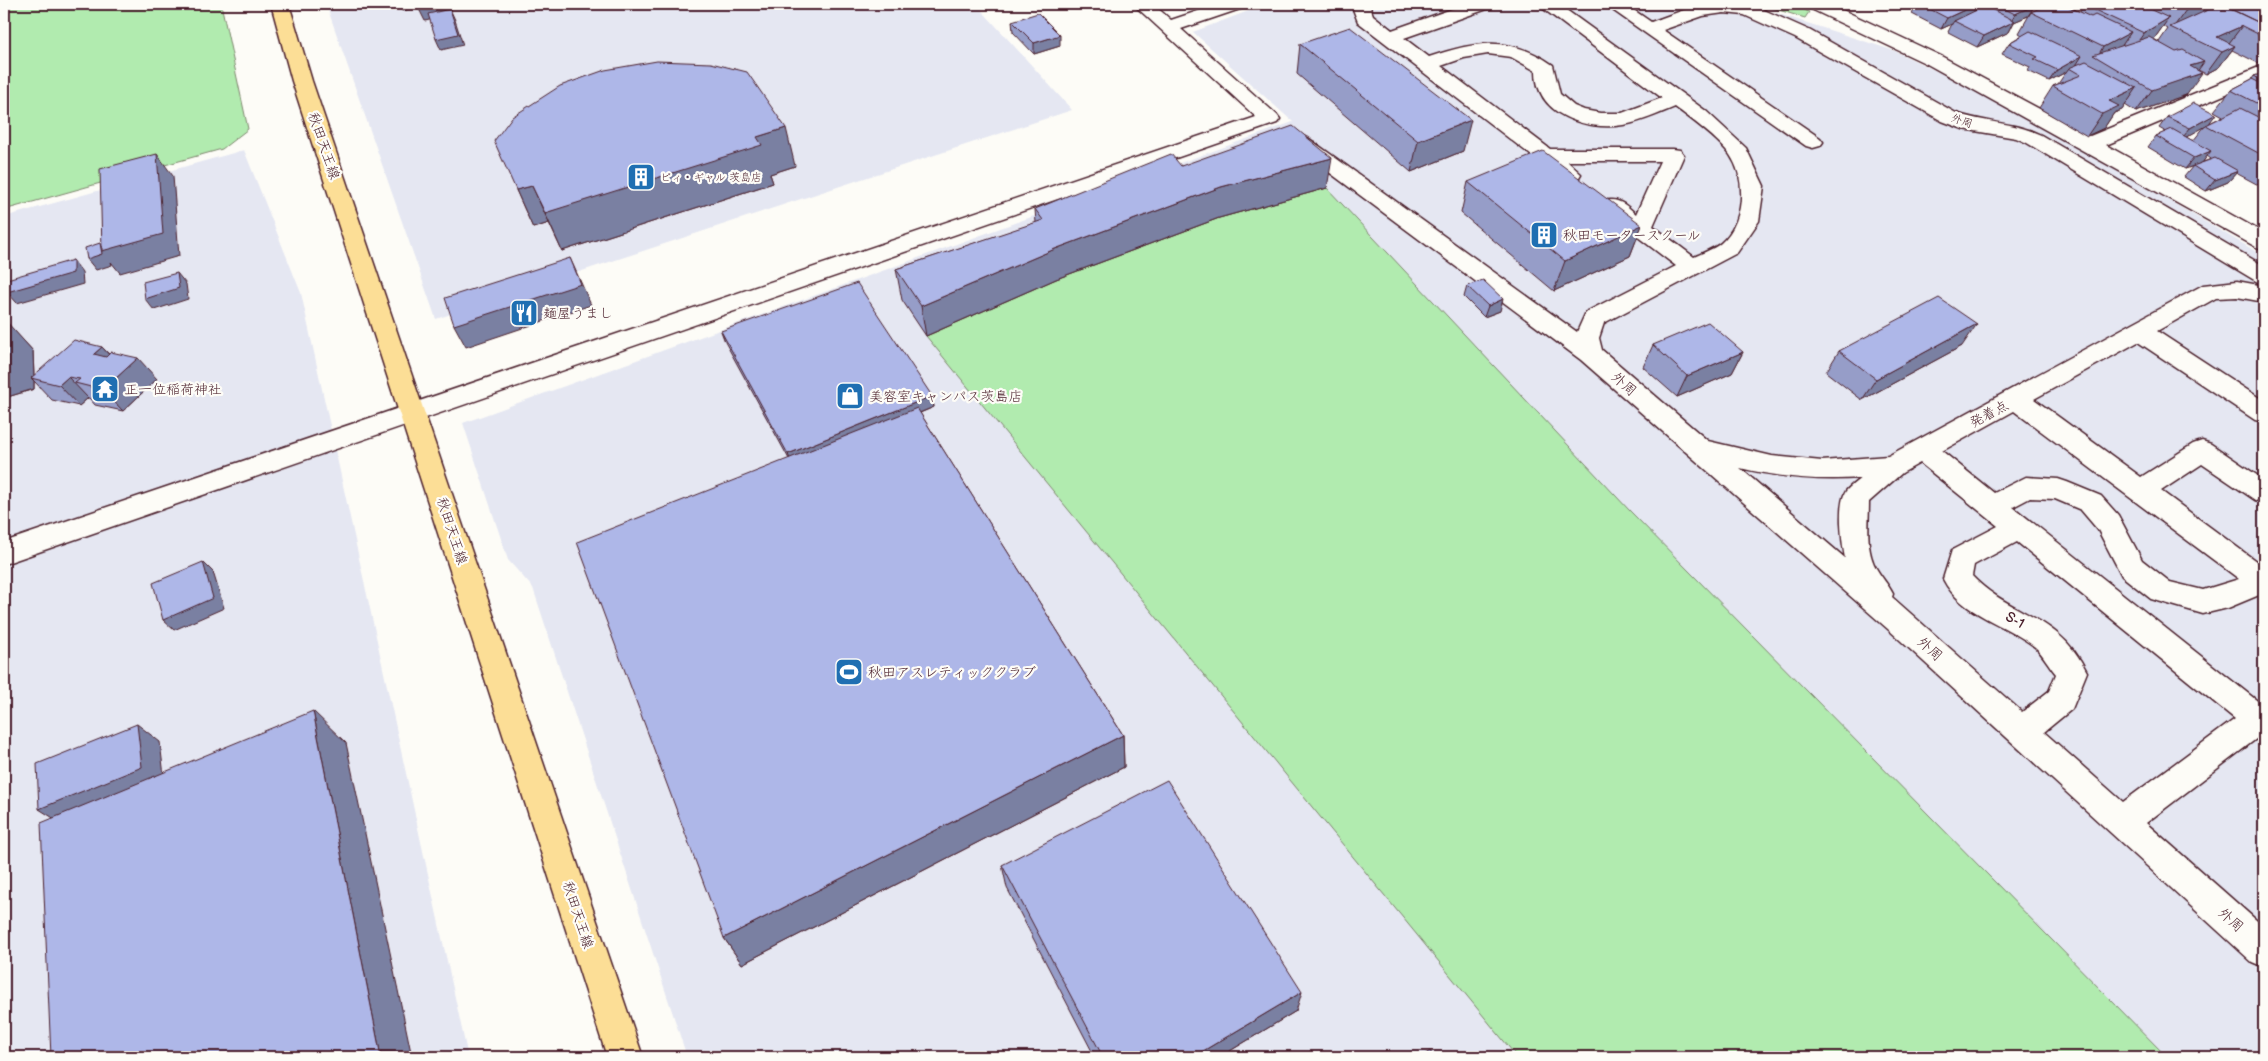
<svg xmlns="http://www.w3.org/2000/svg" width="2268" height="1061" viewBox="0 0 2268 1061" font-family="'Balsamiq Sans','Klee One',sans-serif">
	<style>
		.built { fill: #e5e7f2 }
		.green { fill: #b1ebaf; stroke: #7e856d }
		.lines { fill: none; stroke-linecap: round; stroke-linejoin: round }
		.minor-casing { stroke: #4a1f2b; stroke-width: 3 }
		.major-casing { stroke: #4a1f2b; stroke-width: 3 }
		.minor { fill: #fdfcf7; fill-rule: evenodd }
		.major { fill: #fcde96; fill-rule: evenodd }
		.wall { fill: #969dc8; stroke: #4a1f2b; fill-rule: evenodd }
		.shaded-wall { fill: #7a80a2; stroke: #4a1f2b }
		.building { fill: #aeb7e8; stroke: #4a1f2b }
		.labels { text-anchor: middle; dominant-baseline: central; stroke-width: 4.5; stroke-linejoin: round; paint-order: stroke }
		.far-street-label { font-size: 11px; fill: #4a1f2b; stroke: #fdfcf7 }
		.far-poi-label { font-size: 11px; fill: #4a1f2b; stroke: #fdfcf7; text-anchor: start }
		.street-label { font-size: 14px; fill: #4a1f2b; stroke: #fdfcf7 }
		.poi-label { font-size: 14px; fill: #4a1f2b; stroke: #fdfcf7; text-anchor: start }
	</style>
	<rect width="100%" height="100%" fill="#fdfcf7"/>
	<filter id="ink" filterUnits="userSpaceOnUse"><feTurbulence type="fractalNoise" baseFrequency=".02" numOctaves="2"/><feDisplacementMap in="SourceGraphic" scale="10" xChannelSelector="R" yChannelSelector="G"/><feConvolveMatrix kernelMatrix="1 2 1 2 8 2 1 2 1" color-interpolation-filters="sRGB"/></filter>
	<g filter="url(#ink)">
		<!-- built -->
		<path class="built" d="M 326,4 L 976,4 L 1072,110 L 436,319 Z
			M 1267,4 L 1748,4 L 1895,51 L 2000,102 L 2264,256 L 2264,1057 L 687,1057 L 533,588 L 508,560 L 463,423 L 1293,122 L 1193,32 Z
			M 244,150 L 301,293 L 468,1057 L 4,1057 L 4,217 Z"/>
		<!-- green -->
		<path class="green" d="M 4,4 L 221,4 L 248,129 L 222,149 L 4,210 Z
			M 1759,4 L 1791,4 L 1809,12 L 1805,18 Z
			M 1327,188 L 1630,511 L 2167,1057 L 1517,1057 L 926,336 L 1056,279 L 1219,218 Z"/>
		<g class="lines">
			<defs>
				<path id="minor" d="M 1133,4 L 1153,4 L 1171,20 L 1219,4 L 1245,4 L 1243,8 L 1181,29 L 1277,115 L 1280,119 L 1277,123 L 4,564 L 4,542 L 1256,117 Z
					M 1351,4 L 1369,4 L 1373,15 L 1392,30 L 1466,4 L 1492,4 L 1490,8 L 1404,38 L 1429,57 C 1476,41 1510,35 1553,65 L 1560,94 L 1574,106 L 1584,110 L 1600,113 L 1622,113 L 1662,98 L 1537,4 L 1558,4 L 1706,111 L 1746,148 L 1764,186 L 1759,221 L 1737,253 L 1604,323 L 1599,338 L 1602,350 L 1708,441 L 1772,456 L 1822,461 L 1888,456 L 2203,285 L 2237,281 L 2264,286 L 2264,302 L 2237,297 L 2216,298 L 2157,331 L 2264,401 L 2264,422 L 2255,420 L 2138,342 L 2034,399 L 2141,477 L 2193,444 L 2202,441 L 2211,444 L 2264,480 L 2264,503 L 2255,500 L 2202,464 L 2161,491 L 2264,567 L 2264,593 L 2228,608 L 2203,614 L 2151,599 L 2122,576 L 2098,530 L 2081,510 L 2055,499 L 2030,498 L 2013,507 L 2260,703 L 2264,702 L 2264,737 L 2260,736 L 2146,823 L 2264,927 L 2264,967 L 2252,962 L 1889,630 L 1581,360 L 1294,146 L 1291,142 L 1294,138 L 1301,136 L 1308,138 L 1577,332 L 1586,312 L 1676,266 L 1604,211 L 1601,206 L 1604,201 C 1618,197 1626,205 1636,214 L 1660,161 L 1567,161 L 1581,174 L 1578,179 L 1570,181 L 1562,179 L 1358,22 ZM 1488,54 L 1511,57 L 1536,71 C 1536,115 1585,131 1623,125 C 1641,122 1658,114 1675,107 C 1690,118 1720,140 1730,155 C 1747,180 1745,222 1721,243 C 1714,249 1702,253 1694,257 L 1653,226 L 1684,155 L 1680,150 L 1673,149 L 1550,149 L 1441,66 L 1464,58 ZM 2014,411 L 2239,579 L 2203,590 L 2170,582 L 2142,560 L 2118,515 L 2101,496 L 2067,482 L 2058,479 L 2026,477 L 1994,493 L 1942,451 ZM 1920,463 L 1998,526 L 1952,550 L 1943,579 C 1961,615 2005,623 2035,647 C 2043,654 2049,666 2056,674 L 2049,691 L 2022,712 L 1892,597 L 1893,594 C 1888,584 1881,577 1876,568 C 1865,549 1869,523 1869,502 L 1902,473 ZM 1740,468 C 1782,478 1818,481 1861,478 C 1856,482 1850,486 1846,491 C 1837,504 1842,543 1845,558 ZM 2017,542 L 2235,719 L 2123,802 L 2044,732 L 2072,709 L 2087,672 C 2059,614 2010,616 1972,576 L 1974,565 Z
					M 1604,4 L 1625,4 L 1651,22 L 1692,7 L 1709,4 L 1755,6 L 1809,30 L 1956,113 C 1984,123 2014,122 2041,135 L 2264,266 L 2264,284 L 2256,281 L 2027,143 L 2016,138 L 1963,129 L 1942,121 L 1795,38 L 1744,15 L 1724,13 L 1703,16 L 1663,30 L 1820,138 L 1823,142 L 1820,146 L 1813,148 L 1806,146 Z
					M 1807,4 L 1830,4 L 1941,56 L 2090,136 L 2264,65 L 2264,78 L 2106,145 L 2264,233 L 2264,249 L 2256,247 L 1927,64 L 1809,8 Z"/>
				<path id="major" d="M 271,4 L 289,4 L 312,81 L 643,1057 L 607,1057 L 292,81 Z"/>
			</defs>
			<!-- minor casing -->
			<use href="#minor" class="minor-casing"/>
			<!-- major casing -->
			<use href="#major" class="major-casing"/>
			<!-- minor -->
			<use href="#minor" class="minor"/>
			<!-- major -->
			<use href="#major" class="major"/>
		</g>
		<!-- wall -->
		<path class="wall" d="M 1889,4 L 1900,4 L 1894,6 Z
			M 1918,4 L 2033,4 L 2028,16 L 2014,22 L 2009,32 L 1977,47 L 1948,32 L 1952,24 L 1941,29 L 1912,14 Z
			M 2074,4 L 2237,4 L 2234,8 L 2257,9 L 2261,4 L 2264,4 L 2264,60 L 2258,63 L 2232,50 L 2219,67 L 2206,74 L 2198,70 L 2186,95 L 2136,112 L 2125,105 L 2122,110 L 2114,113 L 2104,128 L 2087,136 L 2039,108 L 2053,86 L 2058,84 L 2066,72 L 2049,81 L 2028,71 L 2030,67 L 2002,54 L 2009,43 L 2022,35 L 2019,33 L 2031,12 L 2075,10 L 2080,12 L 2082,8 ZM 2163,26 L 2168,29 L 2159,42 L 2154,39 Z
			M 1012,21 L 1060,46 L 1034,54 L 1013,32 Z
			M 1300,44 L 1463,151 L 1411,172 L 1297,74 Z
			M 2264,73 L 2264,188 L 2236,173 L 2228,182 L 2206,191 L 2184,177 L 2193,166 L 2211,159 L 2207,156 L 2202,163 L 2185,169 L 2148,147 L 2156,136 L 2166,132 L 2159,128 L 2167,117 L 2208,124 L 2223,116 L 2214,111 L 2231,90 L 2252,79 L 2254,76 ZM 2205,126 L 2193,141 L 2186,137 Z
			M 795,166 L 770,174 L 773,183 L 562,251 L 549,223 L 533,228 L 516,190 Z
			M 1181,166 L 1327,188 L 1219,218 L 1056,279 L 926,336 L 902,300 L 896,269 L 1036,223 L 1035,209 Z
			M 1468,182 L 1642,225 L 1630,256 L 1554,291 L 1461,213 Z
			M 1467,286 L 1500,311 L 1484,317 L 1464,297 Z
			M 4,320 L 33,351 L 34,376 L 102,347 L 109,354 L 157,379 L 123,411 L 95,405 L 89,398 L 88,398 L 79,406 L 52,400 L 34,381 L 34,389 L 4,398 Z
			M 721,331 L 932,396 L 934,407 L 920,413 L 1123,735 L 1124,767 L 742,964 L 724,938 L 789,459 L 725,342 Z
			M 1653,345 L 1743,352 L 1732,373 L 1677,397 L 1643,367 Z
			M 1962,346 L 1862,400 L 1826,372 L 1839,351 Z
			M 1002,865 L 1296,1011 L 1220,1057 L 1095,1057 L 1007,888 Z"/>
		<!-- shaded-wall -->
		<path class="shaded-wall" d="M 398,4 L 441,4 L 446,16 L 425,21 L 418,7 L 402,11 Z
			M 1978,4 L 1972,14 L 1954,21 L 1952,24 L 1941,29 L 1947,18 Z
			M 2202,4 L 2237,4 L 2233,8 L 2173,28 L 2186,10 Z
			M 2035,5 L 2028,16 L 2014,22 L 2009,32 L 1977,47 L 1984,36 L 2009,24 L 2015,14 Z
			M 450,9 L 455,20 L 463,45 L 441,50 L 436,39 Z
			M 2169,18 L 2154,39 L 2129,54 L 2144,33 Z
			M 2242,26 L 2226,47 L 2217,37 Z
			M 2131,32 L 2117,53 L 2097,57 L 2103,47 Z
			M 1060,35 L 1060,46 L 1034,54 L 1034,43 Z
			M 2235,46 L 2219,67 L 2206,74 L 2222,52 Z
			M 2264,55 L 2264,60 L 2258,63 Z
			M 2082,56 L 2075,67 L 2069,68 L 2066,72 L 2049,81 L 2057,70 Z
			M 2204,62 L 2194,76 L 2202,73 L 2186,95 L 2136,112 L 2152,90 L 2190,66 Z
			M 2137,88 L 2122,110 L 2114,113 L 2104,128 L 2087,136 L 2102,114 L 2109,101 Z
			M 2216,114 L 2208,125 L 2181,140 L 2190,128 Z
			M 1471,120 L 1463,151 L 1411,172 L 1418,141 Z
			M 786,128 L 795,166 L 770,174 L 773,183 L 562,251 L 545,213 L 757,137 Z
			M 2211,151 L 2202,163 L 2185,169 L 2194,158 Z
			M 157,154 L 173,176 L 179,256 L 120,273 L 111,262 L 112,265 L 96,270 L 87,259 L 100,243 L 106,250 Z
			M 1332,158 L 1327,188 L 1219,218 L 1056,279 L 926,336 L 921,306 L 1055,249 L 1221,187 Z
			M 2238,171 L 2228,182 L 2206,191 L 2215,180 Z
			M 532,186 L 549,223 L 533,228 L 516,190 Z
			M 1642,225 L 1630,256 L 1554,291 L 1565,261 Z
			M 570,258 L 591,305 L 466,347 L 454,325 Z
			M 73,260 L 82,272 L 83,284 L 17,303 L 7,292 Z
			M 177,273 L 186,284 L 188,299 L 154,310 L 145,299 Z
			M 1503,299 L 1500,311 L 1484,317 L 1488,306 Z
			M 5,320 L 33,351 L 34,379 L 31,378 L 34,381 L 34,389 L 4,398 Z
			M 1977,324 L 1962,346 L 1862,400 L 1876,379 Z
			M 102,347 L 121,368 L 94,354 Z
			M 1743,352 L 1732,373 L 1677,397 L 1687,376 Z
			M 138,358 L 157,379 L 123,411 L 103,390 Z
			M 68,377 L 88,398 L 79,406 L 59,385 Z
			M 932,396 L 934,407 L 792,465 L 788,454 Z
			M 203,562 L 213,572 L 224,608 L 174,630 L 163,620 Z
			M 313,711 L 346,743 L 412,1057 L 381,1057 Z
			M 137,724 L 160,742 L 165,784 L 66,826 L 39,809 Z
			M 1123,735 L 1124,767 L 742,964 L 724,938 Z
			M 1302,992 L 1296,1011 L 1220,1057 L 1193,1057 Z"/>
		<!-- building -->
		<path class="building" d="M 1920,4 L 1977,4 L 1947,18 Z
			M 1995,4 L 2033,4 L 2035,5 L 2015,14 Z
			M 2048,4 L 2063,4 L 2091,17 L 2095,15 L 2131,32 L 2103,47 L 2031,12 Z
			M 2063,4 L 2066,4 L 2076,9 L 2074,9 Z
			M 2086,4 L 2138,4 L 2169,18 L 2144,33 L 2084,5 Z
			M 2175,4 L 2202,4 L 2186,10 Z
			M 2221,4 L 2264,25 L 2264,37 L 2242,26 L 2217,37 L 2235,46 L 2222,52 L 2170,27 Z
			M 2246,4 L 2264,13 L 2264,25 L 2230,9 Z
			M 1985,6 L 2015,21 L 1984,36 L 1954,21 Z
			M 450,9 L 458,34 L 436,39 L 428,14 Z
			M 1038,13 L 1060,35 L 1034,43 L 1012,21 Z
			M 1350,27 L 1471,120 L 1418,141 L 1300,44 Z
			M 2030,31 L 2082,56 L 2057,70 L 2034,59 L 2038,57 L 2009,43 Z
			M 2149,37 L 2176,52 L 2183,50 L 2204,62 L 2190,66 L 2202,73 L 2152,90 L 2093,55 Z
			M 657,61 L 711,63 L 747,72 L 786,128 L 757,137 L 762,145 L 545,213 L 532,186 L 516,190 L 494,141 L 512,117 L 560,86 L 605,70 Z
			M 2086,61 L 2137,88 L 2109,101 L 2119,106 L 2102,114 L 2053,86 L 2081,75 L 2069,68 Z
			M 2264,73 L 2264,82 L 2254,76 Z
			M 2252,79 L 2264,85 L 2264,107 L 2231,90 Z
			M 2194,103 L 2216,114 L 2190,128 L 2167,117 Z
			M 2240,108 L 2264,120 L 2264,156 L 2206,125 Z
			M 1293,126 L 1332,158 L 1221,187 L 1055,249 L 921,306 L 896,269 L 1043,220 L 1035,209 L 1171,154 L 1181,166 Z
			M 2172,129 L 2211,151 L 2194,158 L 2156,136 Z
			M 1543,151 L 1642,225 L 1565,261 L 1468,182 Z
			M 157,154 L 163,234 L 102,251 L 100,169 Z
			M 2215,158 L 2238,171 L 2215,180 L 2193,166 Z
			M 100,243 L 102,254 L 87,259 L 85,248 Z
			M 570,258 L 581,284 L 454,325 L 445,298 Z
			M 73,260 L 73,273 L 7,292 L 7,279 Z
			M 177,273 L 179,288 L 145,299 L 143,282 Z
			M 1483,280 L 1503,299 L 1488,306 L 1467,286 Z
			M 857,283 L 932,396 L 788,454 L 721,331 Z
			M 1939,298 L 1977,324 L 1876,379 L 1839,351 Z
			M 4,320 L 5,320 L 4,359 Z
			M 1708,322 L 1743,352 L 1687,376 L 1653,345 Z
			M 74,340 L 102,347 L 94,354 L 106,357 L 111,352 L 138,358 L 103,390 L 75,383 L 80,379 L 68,377 L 59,385 L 31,378 Z
			M 917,408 L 1123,735 L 724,938 L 577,542 Z
			M 203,562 L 213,598 L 163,620 L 153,583 Z
			M 313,711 L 381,1057 L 51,1057 L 41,823 Z
			M 137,724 L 142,767 L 39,809 L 37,764 Z
			M 1167,780 L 1302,992 L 1193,1057 L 1103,1057 L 1002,865 Z
			M 1430,1051 L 1434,1057 L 1421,1057 Z"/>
	</g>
	<!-- icons -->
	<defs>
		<symbol id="building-square" viewBox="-11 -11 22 22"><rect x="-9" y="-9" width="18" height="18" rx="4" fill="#1f6fb2" stroke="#fdfcf7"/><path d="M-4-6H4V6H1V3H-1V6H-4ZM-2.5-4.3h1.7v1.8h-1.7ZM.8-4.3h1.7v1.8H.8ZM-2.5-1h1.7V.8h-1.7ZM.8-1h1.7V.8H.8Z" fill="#fff"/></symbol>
		<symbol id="restaurant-square" viewBox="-11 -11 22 22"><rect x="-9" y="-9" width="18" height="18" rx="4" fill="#1f6fb2" stroke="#fdfcf7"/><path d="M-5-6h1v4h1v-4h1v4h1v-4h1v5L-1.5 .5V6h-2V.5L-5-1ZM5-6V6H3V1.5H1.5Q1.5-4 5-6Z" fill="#fff"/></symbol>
		<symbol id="temple-square" viewBox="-11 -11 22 22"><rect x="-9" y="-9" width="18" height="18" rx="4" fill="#1f6fb2" stroke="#fdfcf7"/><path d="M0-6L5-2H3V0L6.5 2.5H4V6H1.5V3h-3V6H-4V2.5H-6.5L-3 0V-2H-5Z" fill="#fff"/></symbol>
		<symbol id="shop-square" viewBox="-11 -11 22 22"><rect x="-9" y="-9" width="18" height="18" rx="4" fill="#1f6fb2" stroke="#fdfcf7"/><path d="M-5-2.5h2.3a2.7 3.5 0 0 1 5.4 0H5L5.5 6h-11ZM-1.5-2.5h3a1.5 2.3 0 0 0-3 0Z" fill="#fff"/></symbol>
		<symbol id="stadium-square" viewBox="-11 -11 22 22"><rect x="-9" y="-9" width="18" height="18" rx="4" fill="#1f6fb2" stroke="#fdfcf7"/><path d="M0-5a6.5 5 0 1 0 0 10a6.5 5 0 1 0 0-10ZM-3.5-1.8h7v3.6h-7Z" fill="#fff"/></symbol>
	</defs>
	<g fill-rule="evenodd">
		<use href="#building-square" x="625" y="161" width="32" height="32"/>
		<use href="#building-square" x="1528" y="219" width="32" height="32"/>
		<use href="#restaurant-square" x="508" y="297" width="32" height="32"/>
		<use href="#temple-square" x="89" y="373" width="32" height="32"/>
		<use href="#shop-square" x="834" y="380" width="32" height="32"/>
		<use href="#stadium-square" x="833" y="656" width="32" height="32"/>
	</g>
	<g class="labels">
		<!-- far-street labels -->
		<g class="far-street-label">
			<text transform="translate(1962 121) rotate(19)">外周</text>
		</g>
		<!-- far-poi labels -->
		<g class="far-poi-label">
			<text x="660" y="177">ビィ・ギャル 茨島店</text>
		</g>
		<!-- street labels -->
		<g class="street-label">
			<text transform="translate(324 146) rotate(71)">秋田天王線</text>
			<text transform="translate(1624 384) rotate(41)">外周</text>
			<text transform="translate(1989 414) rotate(-29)">発着点</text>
			<text transform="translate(452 531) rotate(72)">秋田天王線</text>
			<text transform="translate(2015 620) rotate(30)">S-1</text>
			<text transform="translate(1930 649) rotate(42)">外周</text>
			<text transform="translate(578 915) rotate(72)">秋田天王線</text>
			<text transform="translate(2231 920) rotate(42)">外周</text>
		</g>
		<!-- poi labels -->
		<g class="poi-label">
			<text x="1563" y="235">秋田モータースクール</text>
			<text x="543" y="313">麺屋うまし</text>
			<text x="124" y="389">正一位稲荷神社</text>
			<text x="869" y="396">美容室キャンパス茨島店</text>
			<text x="868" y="672">秋田アスレティッククラブ</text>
		</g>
	</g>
	<!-- margin -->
	<rect width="2268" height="1061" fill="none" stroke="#fdfcf7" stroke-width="20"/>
	<rect x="10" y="10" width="2248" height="1041" fill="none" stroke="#4a1f2b" stroke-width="2" filter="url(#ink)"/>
</svg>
